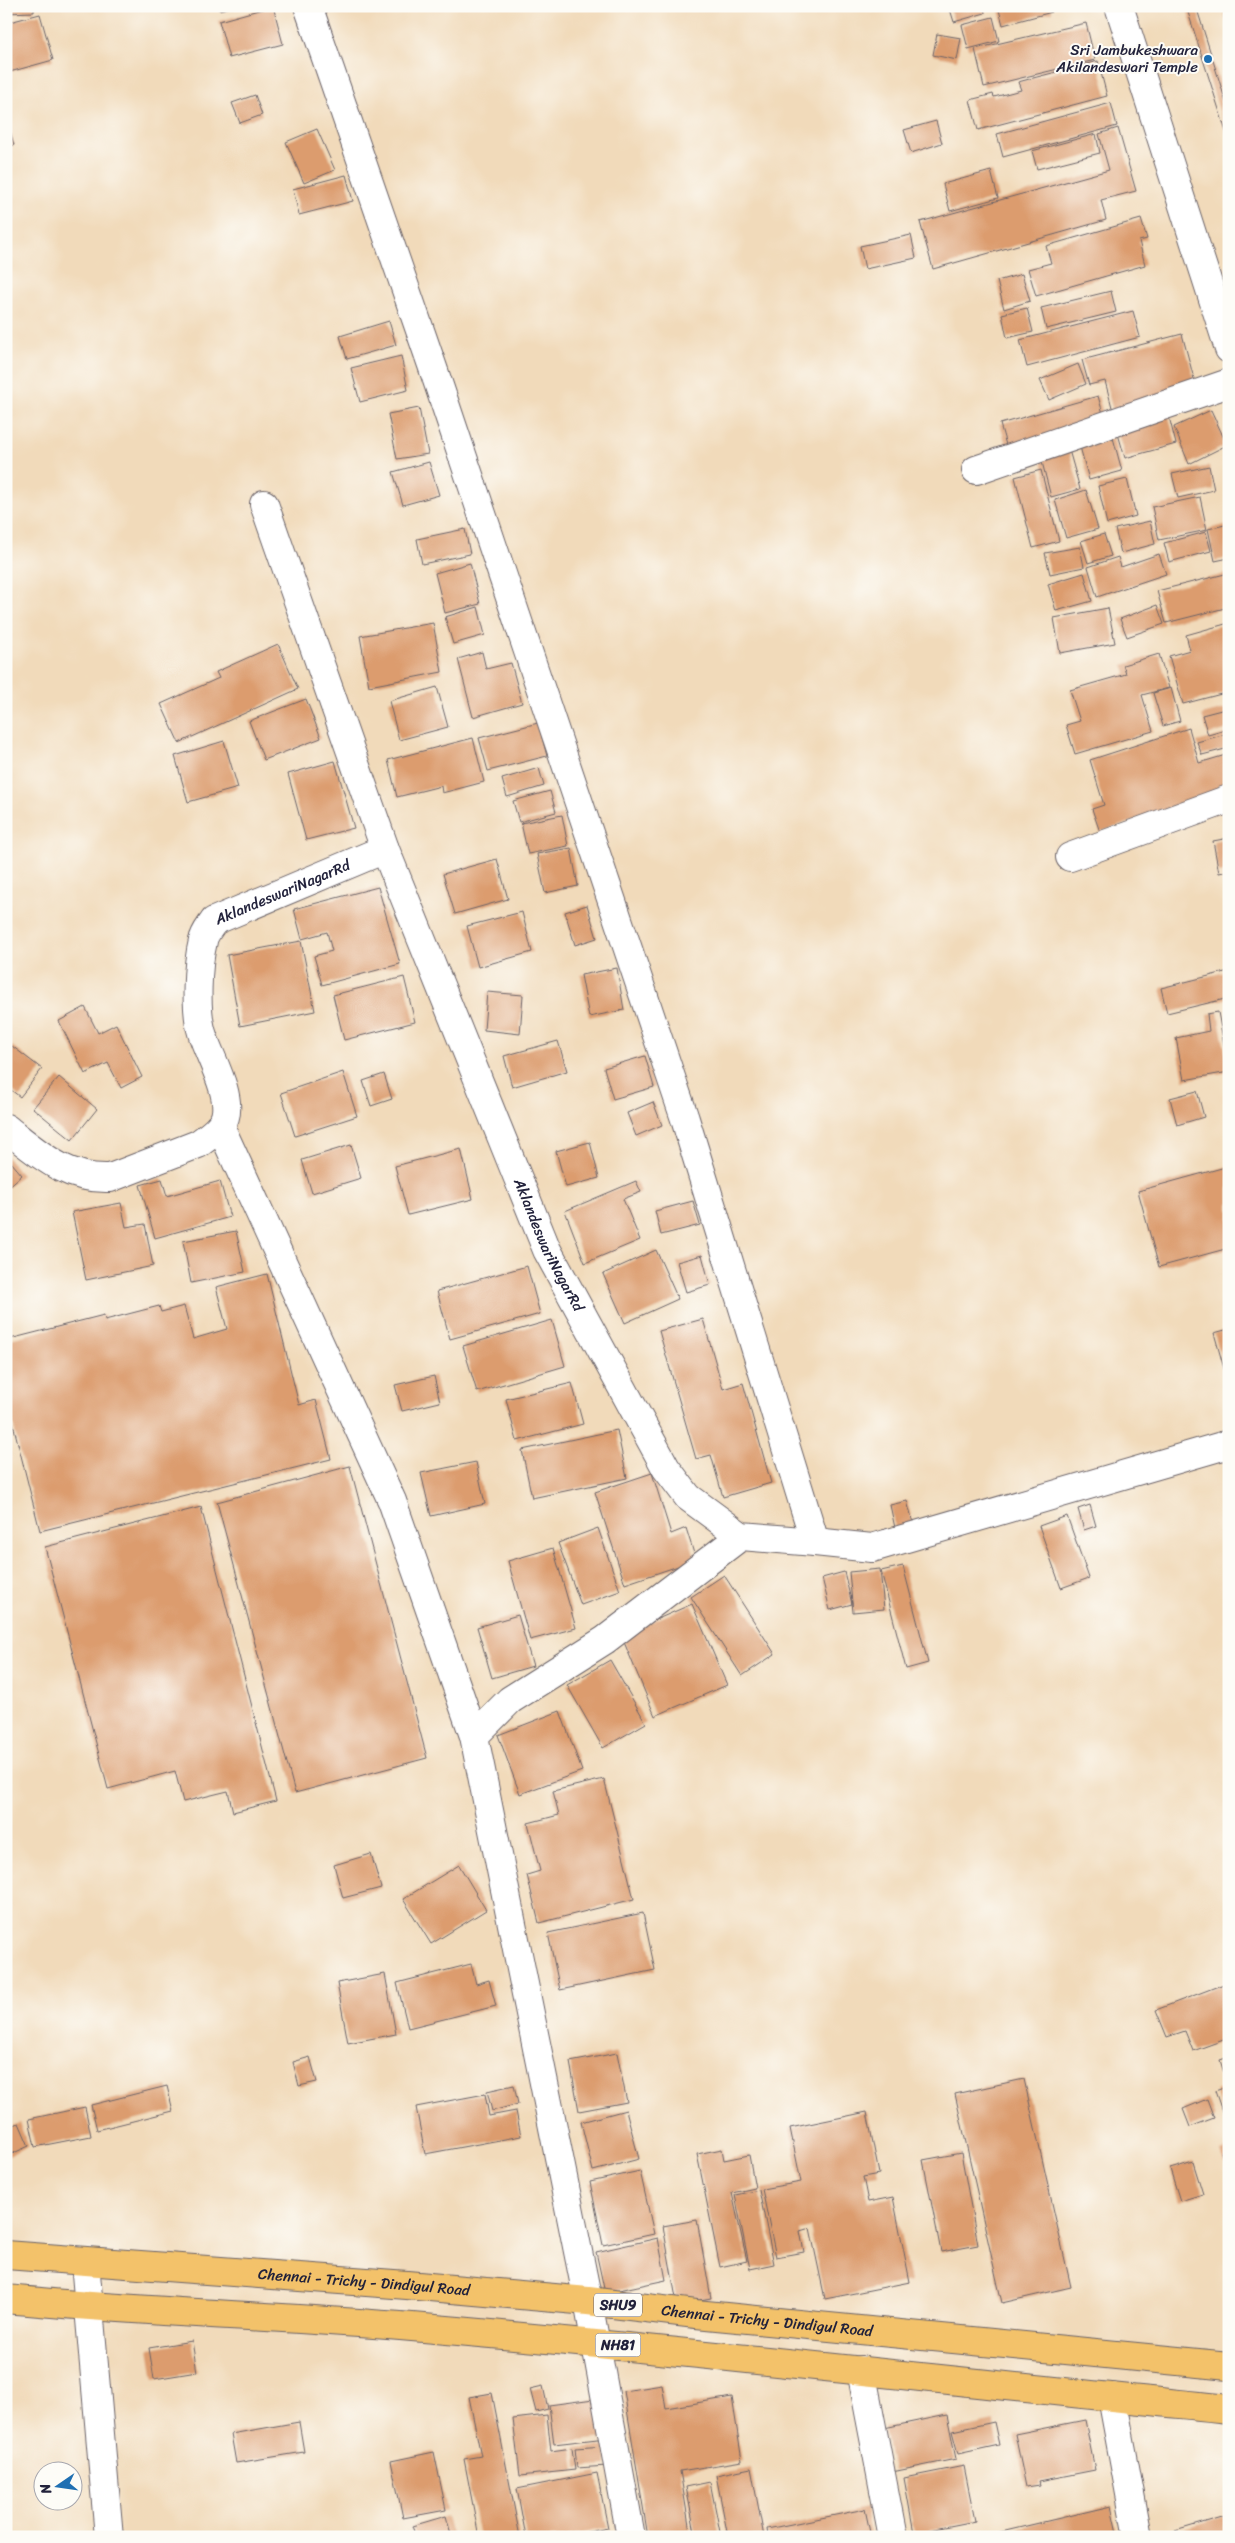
<svg xmlns="http://www.w3.org/2000/svg" width="1235" height="2543" viewBox="0 0 1235 2543" font-family="Sriracha,sans-serif">
	<style>
		.building { fill: #dc9c6e }
		.lines { fill: none; stroke-linecap: round; stroke-linejoin: round }
		.minor-casing { stroke: #6a6267; stroke-width: 30 }
		.trunk-casing { stroke: #6a6267; stroke-width: 30 }
		.minor { stroke: #fff; stroke-width: 28 }
		.trunk { stroke: #f3c26a; stroke-width: 28 }
		.poi-dot { fill: #1f6fb2; stroke: #fdfcf7; stroke-width: 2 }
		.labels { text-anchor: middle; dominant-baseline: central; stroke-width: 4; stroke-linejoin: round; paint-order: stroke }
		.shield { fill: #fdfcf7; stroke: #646373; stroke-width: 1 }
		.shield-label { font-size: 14px; font-weight: bold; fill: #22223b }
		.poi-label { font-size: 15px; fill: #22223b; stroke: #fdfcf7; text-anchor: end }
		.street-label { font-size: 15px; fill: #22223b; stroke: #fdfcf7 }
	</style>
	<rect width="100%" height="100%" fill="#fdfcf7"/>
	<filter id="ink" filterUnits="userSpaceOnUse"><feTurbulence type="fractalNoise" baseFrequency=".02" numOctaves="2"/><feDisplacementMap in="SourceGraphic" scale="10" xChannelSelector="R" yChannelSelector="G"/><feConvolveMatrix kernelMatrix="1 2 1 2 8 2 1 2 1" color-interpolation-filters="sRGB"/></filter>
	<filter id="wash" filterUnits="userSpaceOnUse"><feTurbulence type="fractalNoise" baseFrequency=".0096" numOctaves="4" result="noise"/><feDisplacementMap in="SourceGraphic" scale="20" xChannelSelector="R" yChannelSelector="G"/><feGaussianBlur stdDeviation="1.12" result="paint"/><feColorMatrix in="noise" values="0 0 0 0 0 0 0 0 0 0 0 0 0 0 0 0 0 1.4 0 .05"/><feComposite in="paint" operator="in"/></filter>
	<g filter="url(#wash)">
		<rect width="100%" height="100%" fill="#f1daba"/>
		<g id="blocks">
			<!-- building -->
			<path class="building" d="M 6,6 L 34,6 L 34,12 L 6,13 Z
				M 218,6 L 231,6 L 231,7 L 219,10 Z
				M 273,6 L 283,44 L 229,58 L 219,21 Z
				M 949,6 L 984,6 L 985,13 L 954,22 Z
				M 998,6 L 1051,6 L 1052,12 L 1003,25 Z
				M 1186,6 L 1196,6 L 1229,112 L 1229,141 Z
				M 1222,6 L 1229,6 L 1229,26 L 1228,26 Z
				M 40,14 L 53,60 L 6,73 L 6,23 Z
				M 993,17 L 999,41 L 968,49 L 962,25 Z
				M 1086,23 L 1095,60 L 984,87 L 975,49 Z
				M 937,34 L 961,38 L 957,60 L 933,55 Z
				M 1098,61 L 1107,96 L 978,130 L 970,100 L 993,94 L 994,97 L 1021,90 L 1018,82 Z
				M 255,95 L 262,115 L 240,123 L 232,103 Z
				M 1111,103 L 1117,126 L 1003,157 L 997,134 Z
				M 6,117 L 14,145 L 6,147 Z
				M 936,121 L 942,143 L 911,153 L 904,130 Z
				M 1118,128 L 1136,191 L 1101,200 L 1106,220 L 933,269 L 920,222 L 1109,170 L 1099,134 Z
				M 317,129 L 335,170 L 304,183 L 286,142 Z
				M 1096,134 L 1100,153 L 1037,169 L 1032,151 Z
				M 991,171 L 998,198 L 950,211 L 943,184 Z
				M 346,175 L 353,201 L 299,215 L 293,189 Z
				M 1141,219 L 1147,239 L 1139,241 L 1145,265 L 1036,296 L 1028,269 L 1051,263 L 1046,246 Z
				M 911,235 L 916,258 L 865,269 L 860,246 Z
				M 1022,274 L 1030,301 L 1004,309 L 997,281 Z
				M 1111,291 L 1116,312 L 1046,329 L 1041,308 Z
				M 1027,308 L 1033,332 L 1007,338 L 1002,314 Z
				M 1133,311 L 1140,337 L 1027,367 L 1020,340 Z
				M 389,321 L 396,345 L 347,359 L 340,336 Z
				M 1182,334 L 1197,390 L 1113,411 L 1105,381 L 1089,385 L 1082,360 Z
				M 401,356 L 408,390 L 360,402 L 351,368 Z
				M 1078,364 L 1086,384 L 1049,400 L 1040,380 Z
				M 1098,396 L 1106,424 L 1008,452 L 1000,424 Z
				M 419,408 L 428,454 L 397,459 L 388,414 Z
				M 1211,410 L 1227,445 L 1189,464 L 1174,427 Z
				M 1168,413 L 1176,444 L 1125,458 L 1116,427 Z
				M 1112,434 L 1122,471 L 1089,480 L 1079,443 Z
				M 1069,450 L 1080,489 L 1051,497 L 1041,458 Z
				M 429,462 L 439,495 L 403,505 L 393,472 Z
				M 1209,466 L 1214,490 L 1178,498 L 1172,474 Z
				M 1041,470 L 1059,541 L 1033,548 L 1015,477 Z
				M 1127,479 L 1136,516 L 1107,524 L 1098,486 Z
				M 1086,490 L 1098,529 L 1066,538 L 1055,500 Z
				M 1200,497 L 1207,530 L 1159,540 L 1152,507 Z
				M 1150,521 L 1155,544 L 1121,553 L 1115,529 Z
				M 1229,524 L 1229,558 L 1215,561 L 1208,529 Z
				M 465,529 L 470,554 L 422,564 L 417,539 Z
				M 1206,532 L 1211,551 L 1169,562 L 1164,543 Z
				M 1104,534 L 1111,556 L 1088,563 L 1081,541 Z
				M 1080,547 L 1084,567 L 1050,574 L 1045,553 Z
				M 1159,554 L 1166,574 L 1097,597 L 1088,567 L 1118,557 L 1121,567 Z
				M 470,563 L 480,604 L 445,613 L 435,573 Z
				M 1084,573 L 1092,601 L 1056,611 L 1048,584 Z
				M 1229,573 L 1229,607 L 1166,623 L 1157,591 Z
				M 1157,605 L 1164,624 L 1127,637 L 1120,619 Z
				M 478,607 L 485,635 L 453,644 L 445,617 Z
				M 1108,608 L 1115,643 L 1060,653 L 1054,618 Z
				M 433,623 L 442,672 L 369,686 L 360,636 Z
				M 1229,623 L 1229,692 L 1183,704 L 1169,656 L 1190,650 L 1186,635 Z
				M 278,644 L 298,689 L 179,743 L 161,704 L 219,678 L 216,672 Z
				M 482,652 L 486,669 L 511,663 L 522,703 L 473,717 L 458,659 Z
				M 1159,654 L 1169,688 L 1142,695 L 1153,731 L 1075,754 L 1066,725 L 1080,721 L 1070,690 L 1126,674 L 1123,665 Z
				M 437,687 L 448,727 L 399,740 L 389,701 Z
				M 1171,688 L 1180,721 L 1163,726 L 1153,693 Z
				M 306,699 L 321,738 L 264,760 L 249,721 Z
				M 1229,708 L 1229,729 L 1208,735 L 1202,715 Z
				M 538,723 L 547,756 L 488,771 L 479,738 Z
				M 1189,728 L 1199,763 L 1229,754 L 1229,791 L 1100,832 L 1092,809 L 1104,805 L 1090,760 Z
				M 1229,733 L 1229,748 L 1202,755 L 1197,742 Z
				M 473,738 L 484,782 L 442,793 L 441,786 L 397,797 L 388,760 Z
				M 224,741 L 238,788 L 188,802 L 175,756 Z
				M 335,761 L 354,828 L 306,840 L 288,774 Z
				M 539,768 L 544,786 L 507,797 L 502,779 Z
				M 550,791 L 556,812 L 519,822 L 513,801 Z
				M 562,815 L 568,846 L 528,854 L 521,823 Z
				M 1229,838 L 1229,871 L 1219,873 L 1213,841 Z
				M 571,848 L 578,886 L 545,893 L 537,854 Z
				M 497,859 L 508,899 L 455,914 L 443,874 Z
				M 378,887 L 400,964 L 322,985 L 314,956 L 332,951 L 327,932 L 302,939 L 294,909 Z
				M 587,905 L 597,938 L 575,945 L 565,912 Z
				M 522,912 L 532,952 L 478,967 L 467,926 Z
				M 301,941 L 315,1011 L 240,1026 L 227,955 Z
				M 617,968 L 624,1010 L 589,1017 L 581,975 Z
				M 1229,971 L 1229,998 L 1167,1013 L 1161,988 Z
				M 404,977 L 415,1022 L 344,1040 L 333,995 Z
				M 487,992 L 523,995 L 520,1034 L 484,1030 Z
				M 85,1007 L 98,1033 L 116,1024 L 142,1077 L 121,1088 L 108,1063 L 85,1074 L 59,1021 Z
				M 1218,1012 L 1229,1072 L 1184,1080 L 1176,1038 L 1209,1031 L 1207,1014 Z
				M 558,1041 L 567,1071 L 512,1087 L 504,1056 Z
				M 12,1046 L 42,1069 L 20,1097 L 6,1086 L 6,1053 Z
				M 645,1056 L 654,1087 L 613,1099 L 604,1068 Z
				M 343,1072 L 357,1116 L 295,1136 L 281,1093 Z
				M 384,1074 L 392,1099 L 371,1106 L 363,1081 Z
				M 59,1077 L 97,1109 L 72,1140 L 33,1108 Z
				M 1197,1091 L 1204,1117 L 1177,1125 L 1170,1098 Z
				M 653,1102 L 662,1125 L 636,1136 L 627,1113 Z
				M 590,1142 L 599,1178 L 566,1187 L 556,1151 Z
				M 351,1145 L 361,1178 L 312,1193 L 302,1160 Z
				M 461,1149 L 473,1199 L 408,1215 L 395,1166 Z
				M 6,1156 L 22,1175 L 6,1189 Z
				M 1229,1166 L 1229,1248 L 1159,1267 L 1138,1191 Z
				M 162,1179 L 167,1196 L 220,1181 L 230,1217 L 155,1238 L 140,1185 Z
				M 636,1181 L 641,1192 L 623,1199 L 640,1240 L 585,1263 L 565,1211 Z
				M 693,1201 L 700,1225 L 661,1235 L 655,1211 Z
				M 121,1203 L 126,1227 L 145,1224 L 153,1266 L 86,1280 L 72,1212 Z
				M 236,1231 L 245,1272 L 191,1283 L 183,1241 Z
				M 656,1250 L 678,1299 L 625,1323 L 603,1274 Z
				M 702,1255 L 710,1285 L 686,1292 L 677,1262 Z
				M 527,1266 L 540,1314 L 450,1339 L 437,1291 Z
				M 267,1274 L 299,1405 L 316,1400 L 331,1459 L 40,1531 L 6,1396 L 6,1340 L 104,1315 L 105,1320 L 159,1306 L 161,1312 L 184,1306 L 193,1339 L 227,1329 L 216,1287 Z
				M 703,1319 L 723,1389 L 743,1383 L 771,1483 L 723,1497 L 711,1455 L 696,1459 L 659,1331 Z
				M 552,1320 L 565,1366 L 477,1392 L 463,1346 Z
				M 1229,1329 L 1229,1371 L 1225,1372 L 1214,1333 Z
				M 434,1376 L 440,1402 L 402,1411 L 395,1385 Z
				M 572,1383 L 583,1424 L 517,1441 L 506,1399 Z
				M 617,1430 L 627,1478 L 532,1498 L 522,1450 Z
				M 476,1462 L 485,1504 L 431,1516 L 421,1473 Z
				M 350,1466 L 427,1758 L 295,1793 L 217,1502 Z
				M 652,1473 L 671,1534 L 686,1528 L 696,1560 L 625,1584 L 595,1492 Z
				M 907,1501 L 913,1523 L 895,1528 L 890,1505 Z
				M 1090,1505 L 1096,1526 L 1084,1530 L 1078,1509 Z
				M 201,1507 L 276,1801 L 233,1812 L 228,1791 L 183,1802 L 175,1771 L 108,1789 L 45,1547 Z
				M 1067,1516 L 1089,1578 L 1061,1588 L 1039,1526 Z
				M 598,1528 L 620,1591 L 581,1605 L 558,1543 Z
				M 553,1548 L 576,1628 L 530,1640 L 508,1561 Z
				M 903,1566 L 928,1663 L 906,1669 L 881,1571 Z
				M 880,1569 L 884,1609 L 853,1612 L 849,1572 Z
				M 844,1572 L 852,1604 L 830,1610 L 822,1578 Z
				M 724,1575 L 775,1654 L 742,1676 L 691,1597 Z
				M 692,1604 L 727,1685 L 655,1716 L 621,1635 Z
				M 518,1615 L 533,1666 L 492,1678 L 477,1627 Z
				M 610,1660 L 646,1723 L 603,1748 L 567,1685 Z
				M 560,1711 L 582,1771 L 520,1794 L 498,1735 Z
				M 604,1779 L 634,1899 L 539,1923 L 527,1875 L 540,1871 L 528,1823 L 559,1815 L 553,1791 Z
				M 371,1854 L 381,1888 L 343,1898 L 334,1865 Z
				M 459,1865 L 486,1910 L 431,1944 L 403,1899 Z
				M 643,1913 L 655,1970 L 560,1990 L 548,1933 Z
				M 471,1964 L 476,1984 L 489,1980 L 496,2006 L 408,2028 L 397,1983 Z
				M 385,1974 L 396,2034 L 348,2043 L 337,1983 Z
				M 1229,1982 L 1229,2038 L 1193,2051 L 1185,2031 L 1167,2037 L 1156,2010 Z
				M 617,2053 L 627,2102 L 579,2111 L 570,2062 Z
				M 310,2057 L 317,2082 L 299,2086 L 293,2062 Z
				M 1229,2057 L 1229,2086 L 1228,2086 L 1220,2060 Z
				M 1024,2079 L 1071,2287 L 1002,2303 L 955,2094 Z
				M 514,2085 L 518,2104 L 492,2111 L 487,2091 Z
				M 167,2086 L 173,2111 L 97,2130 L 91,2105 Z
				M 1229,2086 L 1229,2115 L 1224,2117 L 1215,2091 Z
				M 485,2094 L 489,2116 L 516,2111 L 521,2136 L 425,2154 L 416,2107 Z
				M 1207,2099 L 1214,2118 L 1190,2127 L 1183,2109 Z
				M 85,2107 L 91,2136 L 35,2147 L 29,2119 Z
				M 626,2110 L 639,2159 L 593,2171 L 581,2122 Z
				M 867,2112 L 879,2174 L 863,2177 L 868,2202 L 893,2197 L 910,2282 L 825,2299 L 810,2228 L 800,2231 L 804,2252 L 776,2257 L 762,2189 L 801,2182 L 790,2128 Z
				M 19,2123 L 29,2146 L 7,2156 L 6,2128 Z
				M 722,2149 L 724,2160 L 749,2155 L 755,2188 L 732,2193 L 747,2261 L 720,2267 L 697,2154 Z
				M 1229,2149 L 1229,2171 L 1221,2152 Z
				M 961,2153 L 978,2245 L 941,2252 L 923,2160 Z
				M 1193,2162 L 1203,2194 L 1180,2201 L 1170,2169 Z
				M 640,2171 L 654,2234 L 603,2245 L 590,2182 Z
				M 759,2190 L 774,2264 L 750,2269 L 735,2195 Z
				M 697,2220 L 711,2298 L 677,2304 L 663,2226 Z
				M 658,2238 L 666,2280 L 605,2293 L 596,2252 Z
				M 192,2341 L 197,2372 L 154,2379 L 149,2348 Z
				M 662,2385 L 666,2408 L 732,2397 L 742,2461 L 680,2471 L 690,2531 L 648,2537 L 624,2391 Z
				M 543,2386 L 548,2409 L 536,2412 L 530,2389 Z
				M 492,2393 L 520,2537 L 479,2537 L 464,2459 L 481,2456 L 469,2397 Z
				M 601,2398 L 606,2438 L 554,2444 L 549,2405 Z
				M 547,2415 L 551,2451 L 572,2448 L 575,2470 L 520,2476 L 513,2419 Z
				M 947,2415 L 956,2459 L 892,2472 L 884,2428 Z
				M 1085,2420 L 1095,2470 L 1039,2481 L 1040,2485 L 1026,2487 L 1015,2434 Z
				M 299,2422 L 304,2452 L 236,2463 L 231,2434 Z
				M 994,2422 L 999,2445 L 958,2454 L 952,2431 Z
				M 605,2446 L 607,2466 L 577,2468 L 575,2448 Z
				M 434,2452 L 446,2510 L 403,2518 L 391,2461 Z
				M 964,2466 L 975,2521 L 914,2533 L 904,2478 Z
				M 751,2468 L 764,2537 L 728,2537 L 716,2475 Z
				M 597,2473 L 608,2528 L 563,2537 L 526,2537 L 517,2489 Z
				M 710,2482 L 721,2537 L 696,2537 L 686,2487 Z
				M 1111,2506 L 1117,2533 L 1099,2537 L 980,2537 Z
				M 865,2509 L 871,2537 L 768,2537 L 767,2529 Z
				M 1229,2515 L 1229,2537 L 1177,2537 L 1175,2531 Z
				M 446,2516 L 451,2534 L 443,2537 L 416,2537 L 412,2526 Z"/>
		</g>
	</g>
	<g filter="url(#ink)">
		<use href="#blocks" fill-opacity="0" stroke="#6a6267" stroke-width="1"/>
		<g class="lines">
			<defs>
				<g id="minor">
					<path d="M 308,6 L 433,368 L 685,1119 L 815,1542 L 872,1548 L 1229,1444"/>
					<path d="M 1119,6 L 1229,349"/>
					<path d="M 976,470 L 1229,383"/>
					<path id="s1" d="M 264,504 L 385,849 L 547,1250 L 666,1468 L 688,1497 L 741,1536 L 815,1542"/>
					<path d="M 1070,857 L 1229,799"/>
					<path d="M 220,1126 L 392,1501 L 474,1736"/>
					<path id="s2" d="M 6,1128 C 39,1154 66,1180 110,1178 L 198,1144 C 208,1137 221,1129 225,1117 C 232,1094 209,1056 202,1033 C 195,1010 197,965 203,941 C 204,934 210,927 214,921 L 385,849"/>
					<path d="M 85,2262 L 109,2537"/>
					<path d="M 861,2370 L 893,2537"/>
					<path d="M 1112,2397 L 1138,2537"/>
					<path d="M 631,2537 L 588,2301 L 474,1736 L 510,1700 L 605,1640 L 741,1536"/>
				</g>
				<g id="trunk">
					<path id="s3" d="M 6,2255 L 407,2285 L 588,2301 L 696,2314 L 1229,2366"/>
					<path d="M 6,2299 C 141,2312 277,2316 412,2327 C 685,2350 957,2382 1229,2409"/>
				</g>
			</defs>
			<!-- minor casing -->
			<use href="#minor" class="minor-casing"/>
			<!-- trunk casing -->
			<use href="#trunk" class="trunk-casing"/>
			<!-- minor -->
			<use href="#minor" class="minor"/>
			<!-- trunk -->
			<use href="#trunk" class="trunk"/>
		</g>
	</g>
	<!-- markers -->
	<circle class="poi-dot" cx="1208" cy="59" r="5"/>
	<g class="labels">
		<!-- shield labels -->
		<g class="shield">
			<rect x="594" y="2293.5" width="48" height="23" rx="4"/>
			<rect x="595.5" y="2333.5" width="45" height="23" rx="4"/>
		</g>
		<g class="shield-label">
			<text x="618" y="2305">SHU9</text>
			<text x="618" y="2345">NH81</text>
		</g>
		<!-- poi labels -->
		<g class="poi-label">
			<text x="1198" y="50">Sri Jambukeshwara<tspan x="1198" dy="17">Akilandeswari Temple</tspan></text>
		</g>
		<!-- street labels -->
		<g class="street-label">
			<text stroke="none"><textPath href="#s2" startOffset="530">AklandeswariNagarRd</textPath></text>
			<text stroke="none"><textPath href="#s1" startOffset="794">AklandeswariNagarRd</textPath></text>
			<text stroke="none"><textPath href="#s3" startOffset="359">Chennai - Trichy - Dindigul Road</textPath></text>
			<text stroke="none"><textPath href="#s3" startOffset="764">Chennai - Trichy - Dindigul Road</textPath></text>
		</g>
	</g>
	<!-- margin -->
	<rect width="1235" height="2543" fill="none" stroke="#fdfcf7" stroke-width="25"/>
	<!-- north arrow -->
	<g transform="translate(58 2486) rotate(257)"><circle r="24" fill="#fdfcf7" stroke="#a5a5ac"/>
	<path d="M0-4L9 19L0 12L-9 19Z" fill="#1f6fb2"/>
	<text y="-8" font-size="14" font-weight="bold" text-anchor="middle" fill="#22223b">N</text>
	</g>
</svg>
